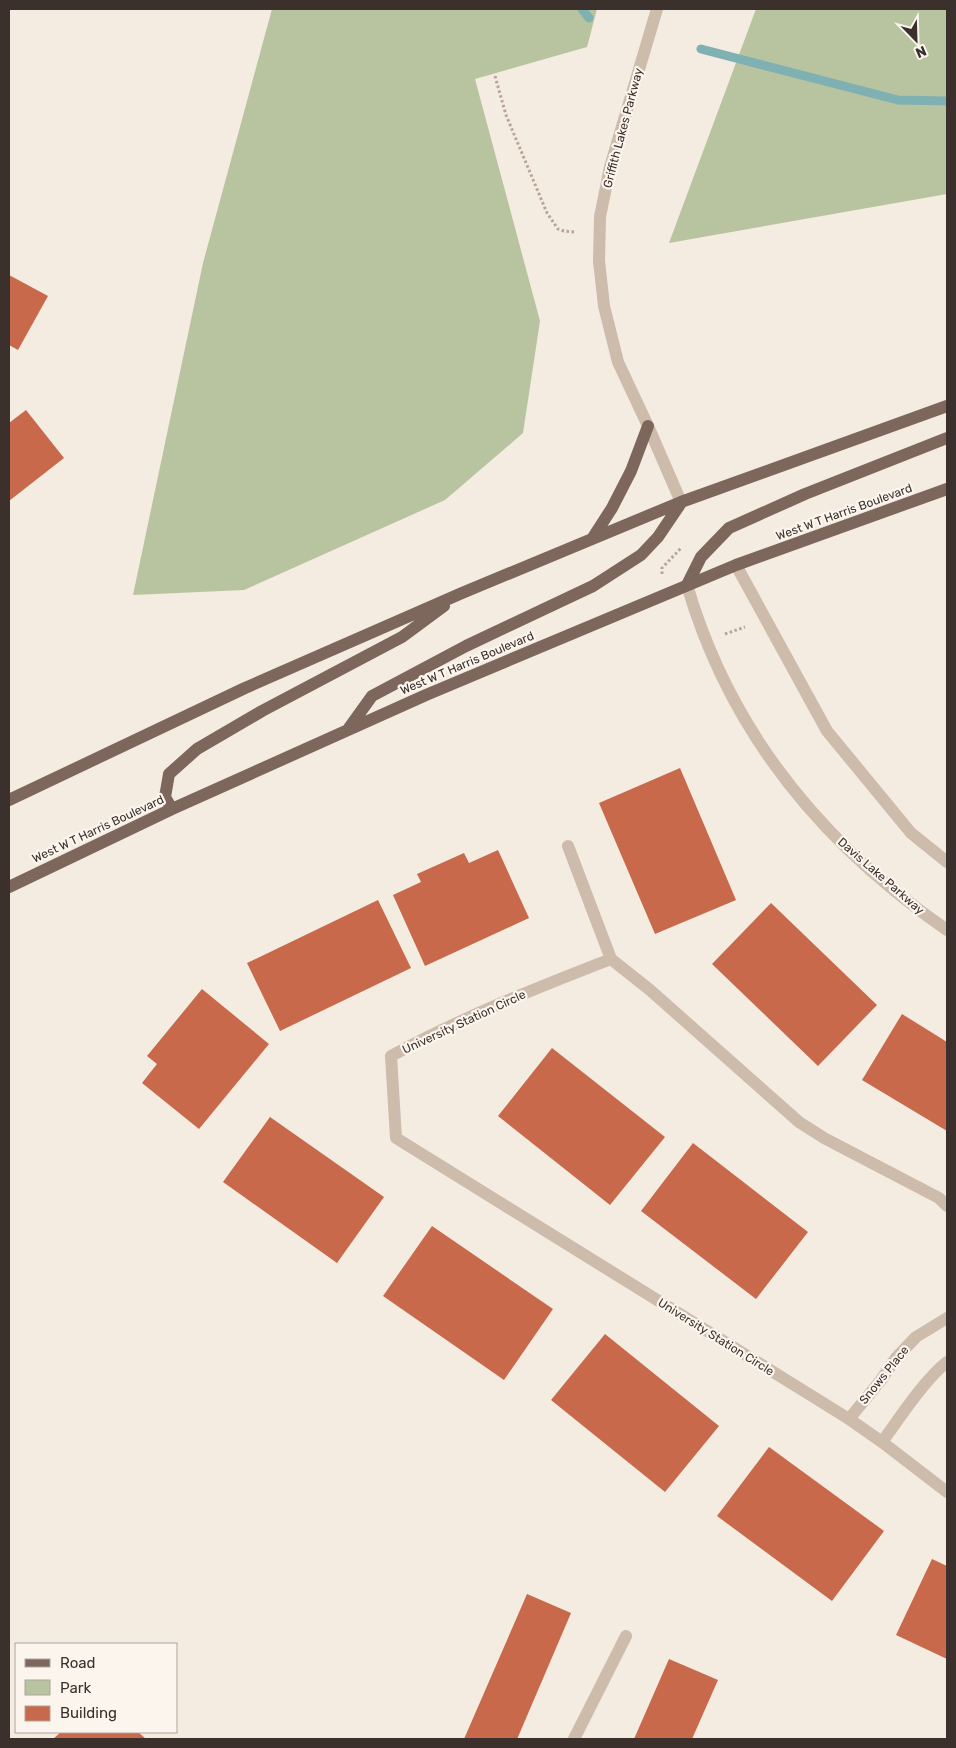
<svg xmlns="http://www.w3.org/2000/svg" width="956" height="1748" viewBox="0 0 956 1748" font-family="Rubik,sans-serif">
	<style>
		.green { fill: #b8c4a0 }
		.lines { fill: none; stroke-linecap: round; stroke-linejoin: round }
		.stream { stroke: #7fb0b2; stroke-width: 9 }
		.building { fill: #c8694b }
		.path { stroke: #b9a596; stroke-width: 3; stroke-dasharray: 2.5 2.5; stroke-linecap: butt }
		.minor { stroke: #cdbbac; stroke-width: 12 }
		.major { stroke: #7d675c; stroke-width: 12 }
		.labels { text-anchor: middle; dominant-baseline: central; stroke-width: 4.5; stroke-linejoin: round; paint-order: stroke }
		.street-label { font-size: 12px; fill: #3b302b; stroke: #fbf5ee }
	</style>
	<rect width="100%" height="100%" fill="#f4ebe1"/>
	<!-- green -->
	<path class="green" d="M 272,9 L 597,9 L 587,47 L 475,79 L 540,321 L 523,433 L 445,500 L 244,590 L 133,595 L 203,263 Z
		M 756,9 L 947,9 L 947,194 L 669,243 Z"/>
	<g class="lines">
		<!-- stream -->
		<path class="stream" d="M 582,9 L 589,18
			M 701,49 L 898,100 L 947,101"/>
	</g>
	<!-- building -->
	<path class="building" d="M 9,275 L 48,296 L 18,350 L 9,345 Z
		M 26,410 L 64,458 L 9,501 L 9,423 Z
		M 680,768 L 736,900 L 655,934 L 599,803 Z
		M 498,850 L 529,918 L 425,966 L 393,895 L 421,882 L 417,874 L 464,853 L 469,863 Z
		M 378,900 L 411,968 L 280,1031 L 247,963 Z
		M 771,903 L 877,1005 L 818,1066 L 712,964 Z
		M 202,989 L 269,1044 L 199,1129 L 142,1083 L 157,1064 L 147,1056 Z
		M 902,1014 L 947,1042 L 947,1131 L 862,1080 Z
		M 552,1048 L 665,1137 L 610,1205 L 498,1116 Z
		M 270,1117 L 384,1197 L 337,1263 L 223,1182 Z
		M 693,1143 L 808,1232 L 756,1299 L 641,1211 Z
		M 432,1226 L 553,1309 L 504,1380 L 383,1296 Z
		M 605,1334 L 719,1426 L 665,1492 L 551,1400 Z
		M 769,1447 L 884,1531 L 832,1601 L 717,1516 Z
		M 932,1559 L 947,1566 L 947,1659 L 896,1635 Z
		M 527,1594 L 571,1613 L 518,1737 L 517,1739 L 464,1739 Z
		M 669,1659 L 718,1680 L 692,1739 L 634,1739 Z
		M 61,1732 L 138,1732 L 146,1739 L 53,1739 Z"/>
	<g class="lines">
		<!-- path -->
		<path class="path" d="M 495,76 L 506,115 L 547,213 L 558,229 L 564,231 L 574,232
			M 662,574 L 662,568 L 681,548
			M 725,634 L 745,627"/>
		<!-- minor -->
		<path class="minor" d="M 657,9 L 610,167 L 600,217 L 599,261 L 604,306 L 618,362 L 648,426 L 681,502
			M 736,565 L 827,731 L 911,833 L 947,862
			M 687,585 C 730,733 822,844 947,930
			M 568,846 L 611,959
			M 947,1206 L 939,1198 L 824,1138 L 799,1122 L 650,990 L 611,959 C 536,988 461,1018 391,1056 L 396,1138 L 849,1419 L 882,1442 L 947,1492
			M 849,1419 L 881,1380 L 896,1358 L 916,1337 L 947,1318
			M 882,1442 C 899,1419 925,1379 947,1362
			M 574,1739 L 626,1636"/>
		<!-- major -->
		<path class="major" d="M 592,539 L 612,508 L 631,471 L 648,426
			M 687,585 L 701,557 L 729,528 L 805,494 L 947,438
			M 349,728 L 372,696 L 466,646 L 593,586 L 641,555 L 658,537 L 681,503
			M 9,800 L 245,688 L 462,593 L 681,502 L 947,406
			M 172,809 L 165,797 L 169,774 L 197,749 L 262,711 L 402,637 L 444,606
			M 9,887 L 172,809 L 426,695 L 736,565 L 947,489"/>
	</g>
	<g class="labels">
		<!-- street labels -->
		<g class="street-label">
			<text transform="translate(623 128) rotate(-75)">Griffith Lakes Parkway</text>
			<text transform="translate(844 512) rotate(-20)">West W T Harris Boulevard</text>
			<text transform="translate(467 663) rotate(-23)">West W T Harris Boulevard</text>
			<text transform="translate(98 829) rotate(-25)">West W T Harris Boulevard</text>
			<text transform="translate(881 876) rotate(41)">Davis Lake Parkway</text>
			<text transform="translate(464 1022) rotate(-25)">University Station Circle</text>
			<text transform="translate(716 1337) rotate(32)">University Station Circle</text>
			<text transform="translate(884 1375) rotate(-51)">Snows Place</text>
		</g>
	</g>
	<!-- border -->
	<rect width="956" height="1748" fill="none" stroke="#3b302b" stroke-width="20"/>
	<!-- legend -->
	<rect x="15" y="1643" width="162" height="90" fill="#fbf5ee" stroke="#aea6a0"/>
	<rect x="25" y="1659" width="25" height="8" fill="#7d675c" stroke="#aea6a0"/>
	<text x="60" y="1668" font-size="15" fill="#3b302b">Road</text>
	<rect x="25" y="1680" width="25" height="15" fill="#b8c4a0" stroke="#aea6a0"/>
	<text x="60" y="1693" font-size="15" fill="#3b302b">Park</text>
	<rect x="25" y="1706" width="25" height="15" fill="#c8694b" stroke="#aea6a0"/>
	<text x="60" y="1718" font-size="15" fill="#3b302b">Building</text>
	<!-- north arrow -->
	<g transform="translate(916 40) rotate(157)" stroke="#fbf5ee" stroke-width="4" paint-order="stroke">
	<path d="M0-4L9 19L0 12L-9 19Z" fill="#3b302b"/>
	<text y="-8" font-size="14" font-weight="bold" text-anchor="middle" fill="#3b302b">N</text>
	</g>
</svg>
